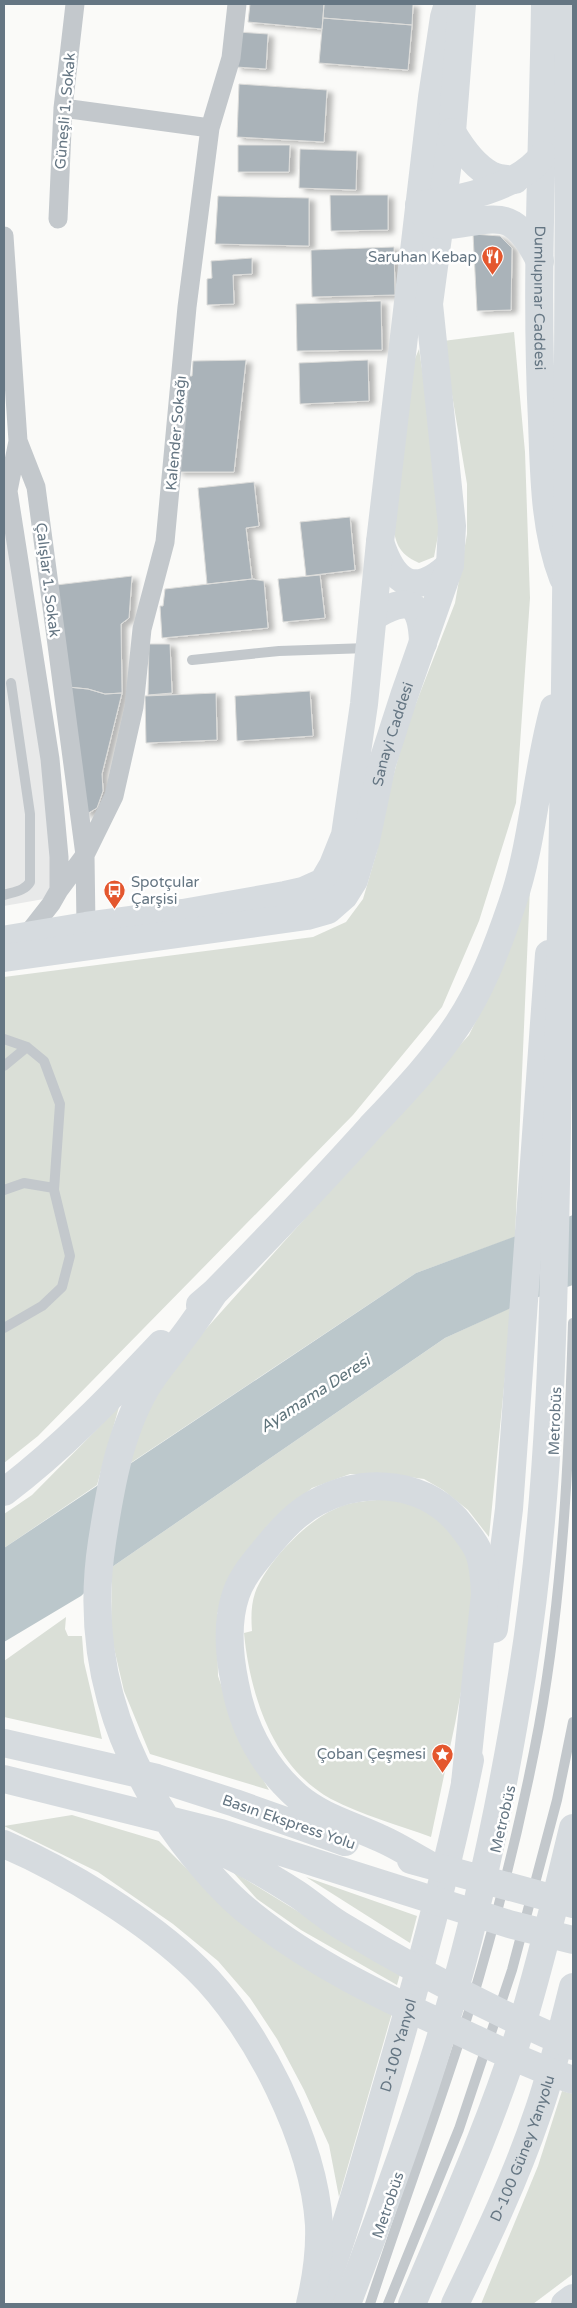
<svg xmlns="http://www.w3.org/2000/svg" width="577" height="2308" viewBox="0 0 577 2308" font-family="'Varela Round',sans-serif">
	<style>
		.built { fill: #e8e9e9 }
		.green { fill: #dadfd7 }
		.water { fill: #bbc7cb }
		.building { fill: #aab3b9; stroke: #dcdcda; filter: url(#shadow) }
		.lines { fill: none; stroke-linecap: round; stroke-linejoin: round }
		.lane { stroke: #c3c8cc; stroke-width: 10 }
		.street { stroke: #c3c8cc; stroke-width: 19 }
		.secondary { stroke: #d6dbdf; stroke-width: 28 }
		.primary { stroke: #d6dbdf; stroke-width: 28 }
		.highway { stroke: #d6dbdf; stroke-width: 28 }
		.labels { text-anchor: middle; dominant-baseline: central; stroke-width: 5; stroke-linejoin: round; paint-order: stroke }
		.street-label { font-size: 15px; fill: #657683; stroke: #fff }
		.poi-label { font-size: 15px; fill: #657683; stroke: #fff; text-anchor: end }
		.water-label { font-size: 16px; font-style: italic; fill: #60757c; stroke: #fff }
	</style>
	<defs>
		<filter id="shadow"><feDropShadow dx="5.5" dy="3" stdDeviation="2.5" flood-color="#0004"/></filter>
	</defs>
	<rect width="100%" height="100%" fill="#fafaf8"/>
	<!-- built -->
	<path class="built" d="M 4,489 L 61,896 L 4,906 Z"/>
	<!-- green -->
	<path class="green" d="M 514,332 L 525,452 L 530,598 L 516,803 L 479,921 L 442,1007 L 353,1115 L 38,1436 L 4,1463 L 4,977 L 313,937 L 346,922 L 363,899 L 377,851 L 386,803 L 406,729 L 455,603 L 467,534 L 467,484 L 443,341 Z
		M 419,349 L 430,421 L 439,530 L 434,557 L 419,563 C 397,553 396,543 392,521 L 414,361 Z
		M 530,887 L 515,1237 L 416,1273 L 129,1464 L 139,1430 L 160,1386 L 205,1330 L 469,1035 L 504,964 Z
		M 512,1307 L 489,1537 L 468,1510 L 443,1490 L 424,1479 L 386,1474 L 350,1474 L 312,1488 L 268,1525 L 237,1568 L 217,1614 L 218,1676 L 240,1739 L 269,1790 L 150,1754 L 124,1691 L 111,1635 L 112,1567 L 445,1338 Z
		M 119,1407 L 97,1485 L 4,1548 L 4,1514 L 32,1495 Z
		M 387,1499 L 435,1510 L 472,1556 L 475,1617 L 455,1724 L 431,1837 C 398,1825 362,1815 331,1799 C 273,1767 250,1695 244,1633 L 252,1631 C 251,1618 251,1605 255,1593 C 266,1563 306,1521 335,1509 C 351,1501 369,1501 387,1499 Z
		M 66,1617 L 65,1629 L 68,1636 L 82,1636 L 84,1662 L 102,1739 L 4,1717 L 4,1661 Z
		M 72,1815 L 159,1841 L 233,1915 L 392,2013 L 339,2197 L 329,2145 L 304,2090 L 277,2039 L 250,1998 L 218,1961 L 173,1924 L 98,1872 L 4,1826 Z
		M 232,1871 L 400,1974 L 397,1985 L 301,1930 L 257,1899 Z
		M 306,1877 L 417,1916 L 410,1943 Z
		M 562,2091 L 573,2094 L 573,2274 L 533,2304 L 481,2304 L 538,2166 Z"/>
	<!-- water -->
	<path class="water" d="M 573,1215 L 573,1285 L 524,1302 L 445,1338 L 112,1567 L 81,1596 L 4,1642 L 4,1548 L 416,1273 Z"/>
	<!-- building -->
	<path class="building" d="M 250,4 L 324,4 L 322,29 L 248,22 Z
		M 324,4 L 413,4 L 412,25 L 323,18 Z
		M 323,18 L 412,25 L 408,70 L 319,63 Z
		M 238,32 L 268,34 L 266,69 L 236,67 Z
		M 239,84 L 327,90 L 324,142 L 237,137 Z
		M 238,145 L 290,145 L 289,172 L 238,172 Z
		M 300,149 L 357,151 L 356,190 L 299,188 Z
		M 330,195 L 388,195 L 388,230 L 331,231 Z
		M 218,196 L 309,198 L 309,246 L 215,244 Z
		M 473,234 L 500,236 L 512,248 L 511,310 L 477,311 Z
		M 394,247 L 395,295 L 312,297 L 311,250 Z
		M 252,258 L 252,274 L 233,275 L 234,304 L 207,305 L 207,279 L 212,278 L 211,261 Z
		M 381,301 L 382,350 L 297,351 L 296,304 Z
		M 246,360 L 234,472 L 177,472 L 184,376 L 192,376 L 193,361 Z
		M 368,360 L 369,401 L 300,404 L 299,363 Z
		M 254,482 L 259,526 L 246,528 L 252,579 L 207,584 L 198,488 Z
		M 350,517 L 355,570 L 306,576 L 300,522 Z
		M 320,575 L 325,618 L 283,622 L 278,579 Z
		M 132,576 L 129,618 L 121,624 L 122,693 L 105,694 L 88,689 L 68,687 L 56,585 Z
		M 252,579 L 264,581 L 268,628 L 162,638 L 160,606 L 163,606 L 165,589 Z
		M 149,644 L 170,644 L 172,693 L 148,695 Z
		M 68,687 L 88,689 L 105,694 L 122,693 L 102,774 L 103,791 L 97,808 L 85,815 Z
		M 310,691 L 313,736 L 237,741 L 235,696 Z
		M 216,693 L 217,740 L 146,743 L 145,696 Z"/>
	<g class="lines">
		<!-- lane -->
		<path class="lane" d="M 192,660 L 279,651 L 368,648
			M 4,895 C 13,892 25,891 30,882 L 30,814 L 11,683
			M 4,1039 L 27,1047 L 44,1061 L 60,1104 L 54,1190 L 70,1256 L 62,1287 L 42,1306 L 4,1328
			M 4,1066 L 27,1047
			M 4,1190 L 24,1183 L 54,1188
			M 370,2304 C 402,2206 438,2110 469,2011 C 497,1918 521,1822 539,1726 C 563,1593 569,1457 573,1323
			M 388,2304 L 459,2129 L 512,1970 L 557,1800 L 573,1722"/>
		<!-- street -->
		<path class="street" d="M 63,108 L 210,128
			M 58,219 L 63,108 L 75,4
			M 4,236 L 18,441 L 36,487 L 85,855 L 86,926
			M 18,441 L 8,491 L 50,759 L 59,857 L 59,890 L 51,904 L 26,936
			M 59,890 L 85,855 L 114,796 L 134,707 L 142,629 L 165,542 L 187,307 L 210,128 L 231,58 L 237,4"/>
		<!-- secondary -->
		<g class="secondary">
			<path d="M 380,542 C 394,584 414,598 450,565"/>
			<path d="M 373,617 C 408,595 422,601 423,643"/>
			<path d="M 8,939 L 86,926 L 183,913 L 285,895 L 303,891 L 323,882 L 333,865 L 345,835 L 364,704 L 380,542 L 432,97 L 444,17 L 448,4"/>
			<path id="s1" d="M 4,958 L 307,916 L 328,910 L 344,896 L 354,880 L 366,840 L 382,764 L 404,696 L 450,565 L 452,526 L 429,304 L 452,132 L 462,4"/>
		</g>
		<!-- primary -->
		<g class="primary">
			<path id="s2" d="M 545,4 C 543,143 535,282 542,421 C 544,473 544,529 563,578"/>
			<path d="M 452,132 C 462,149 474,166 491,175 C 498,179 508,179 515,180"/>
			<path d="M 540,261 C 533,248 525,232 512,224 C 489,209 443,237 427,219 C 424,215 422,209 419,205 C 458,200 519,188 543,155"/>
			<path d="M 494,1629 L 509,1509 L 549,954"/>
			<path id="s3" d="M 318,2304 C 344,2237 363,2167 383,2098 C 416,1986 447,1874 470,1760"/>
			<path id="s4" d="M 455,2304 C 485,2242 515,2180 537,2115 C 552,2073 562,2030 573,1987"/>
		</g>
		<!-- highway -->
		<path class="highway" d="M 214,1293 C 203,1309 192,1326 180,1341 C 169,1357 155,1372 146,1388 C 119,1434 110,1490 102,1542 C 85,1652 116,1753 183,1842 C 203,1868 225,1894 252,1915 C 313,1964 385,1998 456,2030 C 495,2048 533,2067 573,2080
			M 200,1305 L 214,1293 C 267,1239 319,1185 370,1128 C 401,1095 433,1062 458,1024 C 482,988 498,945 512,904 C 534,840 536,772 554,708
			M 4,1492 C 61,1449 112,1396 161,1344
			M 4,1743 L 157,1778 L 235,1803 L 345,1842
			M 4,1779 L 221,1833 L 509,1924 L 573,1940
			M 199,1843 C 234,1855 266,1874 297,1894 C 312,1904 325,1916 340,1925 C 415,1971 493,2011 573,2046
			M 4,1844 C 67,1871 148,1921 197,1969 C 257,2027 314,2142 319,2225 C 320,2252 316,2279 310,2304
			M 411,1860 L 573,1904
			M 428,1864 C 413,1856 398,1846 382,1839 C 353,1825 323,1818 298,1797 C 264,1767 243,1728 235,1684 C 229,1655 226,1623 236,1594 C 242,1576 255,1562 267,1547 C 281,1530 297,1512 317,1502 C 366,1476 428,1481 463,1528 C 469,1536 476,1544 479,1553 C 484,1566 484,1580 485,1594 L 465,1783
			M 347,2304 C 384,2206 421,2106 450,2006 C 482,1897 504,1786 522,1675 C 557,1459 554,1239 559,1021 C 567,682 569,343 569,4
			M 412,2304 C 449,2216 489,2128 518,2037 C 540,1968 556,1897 573,1828
			M 565,2304 L 573,2298"/>
	</g>
	<!-- icons -->
	<defs>
		<symbol id="restaurant-pin" viewBox="-11 -11 22 30"><path d="M0 17L-7.5 6A9.5 9.5 0 1 1 7.5 6Z" fill="#e4572e" stroke="#fff"/><path d="M-5-6h1v4h1v-4h1v4h1v-4h1v5L-1.5 .5V6h-2V.5L-5-1ZM5-6V6H3V1.5H1.5Q1.5-4 5-6Z" fill="#fff"/></symbol>
		<symbol id="bus-pin" viewBox="-11 -11 22 30"><path d="M0 17L-7.5 6A9.5 9.5 0 1 1 7.5 6Z" fill="#e4572e" stroke="#fff"/><path d="M-5-6H5V4H4V6H2V4H-2V6H-4V4H-5ZM-3.5-4V0h7V-4ZM-3.5 1.2v1.5H-2V1.2ZM2 1.2v1.5H3.5V1.2Z" fill="#fff"/></symbol>
		<symbol id="sight-pin" viewBox="-11 -11 22 30"><path d="M0 17L-7.5 6A9.5 9.5 0 1 1 7.5 6Z" fill="#e4572e" stroke="#fff"/><path d="M0-6L1.8-2.2L6-1.7L2.9 1.2L3.7 5.4L0 3.3L-3.7 5.4L-2.9 1.2L-6-1.7L-1.8-2.2Z" fill="#fff"/></symbol>
	</defs>
	<g fill-rule="evenodd">
		<use href="#restaurant-pin" x="480" y="244" width="25" height="34"/>
		<use href="#bus-pin" x="102" y="878" width="25" height="34"/>
		<use href="#sight-pin" x="430" y="1742" width="25" height="34"/>
	</g>
	<g class="labels">
		<!-- street labels -->
		<g class="street-label">
			<text transform="translate(65 111) rotate(-85)">Güneşli 1. Sokak</text>
			<text stroke="none"><textPath href="#s2" startOffset="294">Dumlupınar Caddesi</textPath></text>
			<text transform="translate(176 433) rotate(-85)">Kalender Sokağı</text>
			<text transform="translate(48 580) rotate(83)">Çalışlar 1. Sokak</text>
			<text stroke="none"><textPath href="#s1" startOffset="519">Sanayi Caddesi</textPath></text>
			<text transform="translate(555 1421) rotate(-88)">Metrobüs</text>
			<text transform="translate(503 1819) rotate(-77)">Metrobüs</text>
			<text transform="translate(289 1822) rotate(19)">Basın Ekspress Yolu</text>
			<text stroke="none"><textPath href="#s3" startOffset="271">D-100 Yanyol</textPath></text>
			<text stroke="none"><textPath href="#s4" startOffset="170">D-100 Güney Yanyolu</textPath></text>
			<text transform="translate(388 2205) rotate(-71)">Metrobüs</text>
		</g>
		<!-- poi labels -->
		<g class="poi-label">
			<text x="477" y="257">Saruhan Kebap</text>
			<text x="131" y="882" text-anchor="start">Spotçular<tspan x="131" dy="17">Çarşisi</tspan></text>
			<text x="426" y="1754">Çoban Çeşmesi</text>
		</g>
		<!-- water labels -->
		<g class="water-label">
			<text transform="translate(315 1394) rotate(-33)">Ayamama Deresi</text>
		</g>
	</g>
	<!-- border -->
	<rect width="577" height="2308" fill="none" stroke="#657683" stroke-width="10"/>
</svg>
